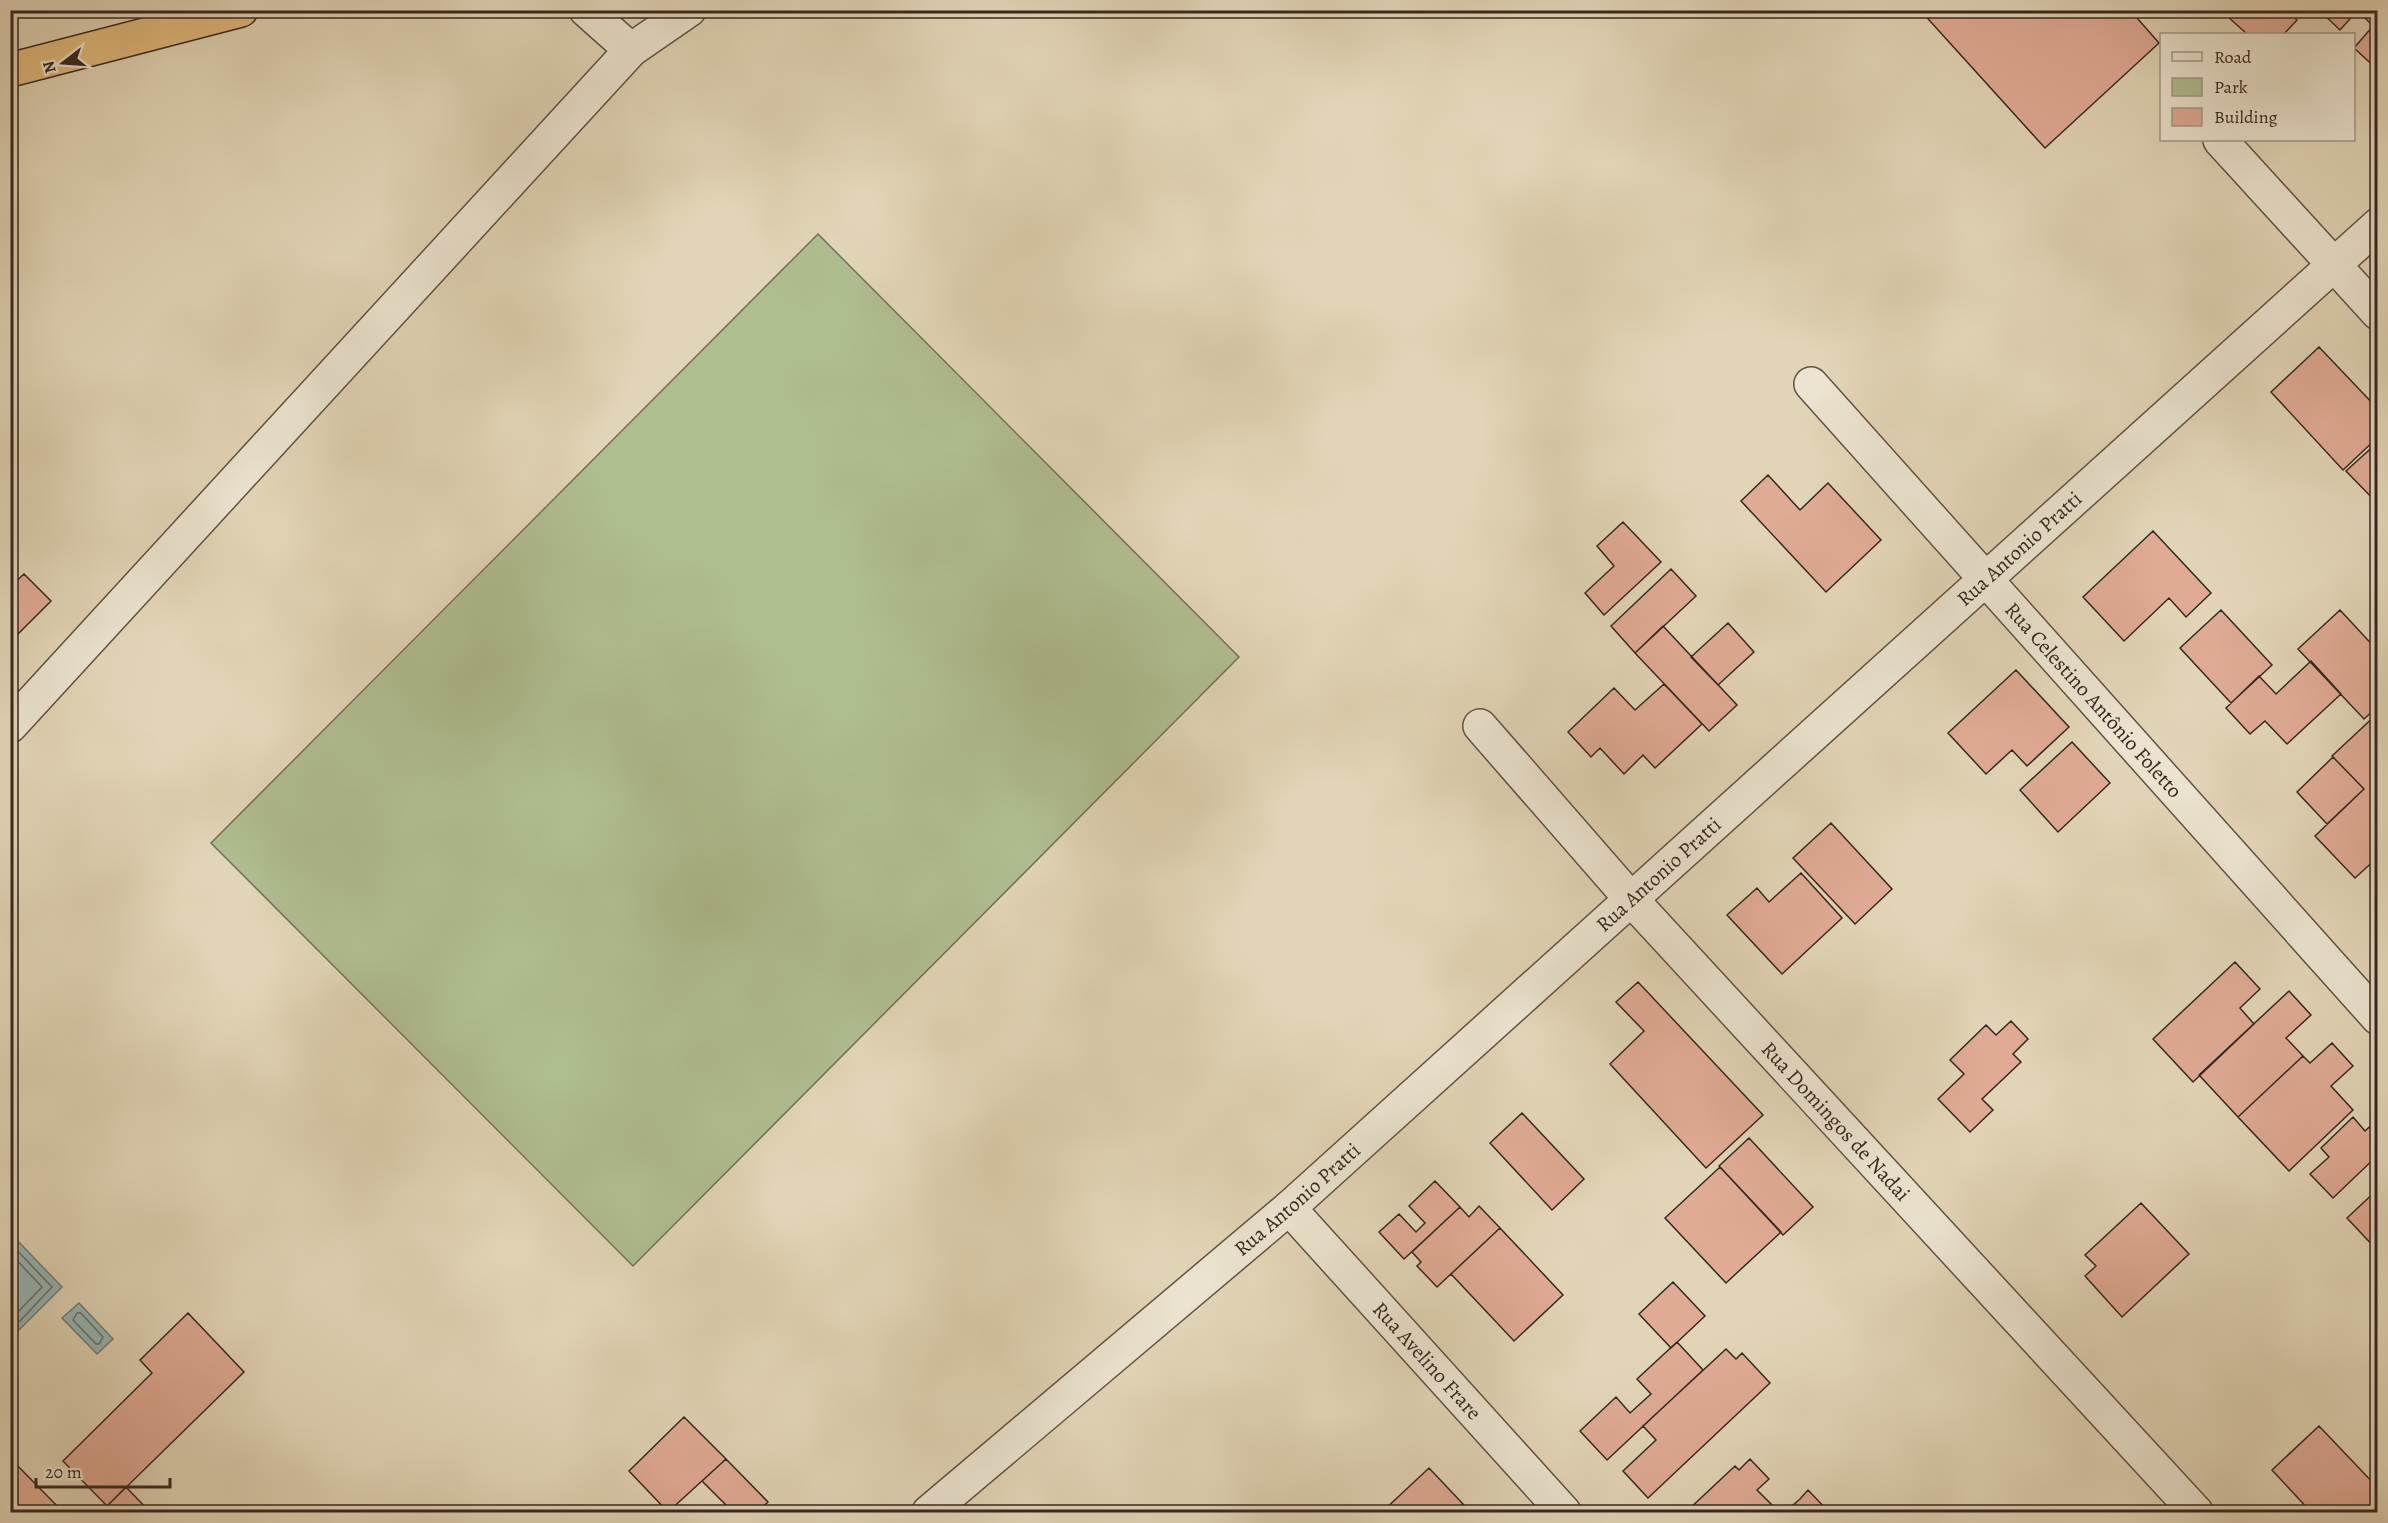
<svg xmlns="http://www.w3.org/2000/svg" width="2388" height="1523" viewBox="0 0 2388 1523" font-family="Alegreya,serif">
	<style>
		.green { fill: #afbe91; stroke: #737258; stroke-width: 1.5 }
		.water { fill: #96b7b6; stroke: #707d7a; stroke-width: 1.5 }
		.lines { fill: none; stroke-linecap: round; stroke-linejoin: round }
		.shore { stroke: #666f6b; stroke-width: 1.5 }
		.building { fill: #e0ab95; stroke: #372720; stroke-width: 1.5 }
		.street-casing { stroke: #625246; stroke-width: 36 }
		.highway-casing { stroke: #372720; stroke-width: 36 }
		.street { stroke: #ece4d0; stroke-width: 33 }
		.highway { stroke: #e1ba7c; stroke-width: 33 }
		.labels { text-anchor: middle; dominant-baseline: central; stroke-width: 6; stroke-linejoin: round; paint-order: stroke }
		.street-label { font-size: 21px; fill: #372720; stroke: #ece4d0 }
	</style>
	<rect width="100%" height="100%" fill="#e2d5b7"/>
	<filter id="stains"><feTurbulence type="fractalNoise" baseFrequency=".00333" numOctaves="4"/><feColorMatrix values="0 0 0 0 .2 0 0 0 0 .09 0 0 0 0 .02 0 0 0 .5 -.17"/></filter>
	<radialGradient id="worn" r=".72"><stop offset=".6" stop-color="#630" stop-opacity="0"/><stop offset="1" stop-color="#630" stop-opacity=".3"/></radialGradient>
	<!-- green -->
	<path class="green" d="M 818,234 L 1239,657 L 633,1266 L 211,843 Z"/>
	<!-- water -->
	<path class="water" d="M 11,1234 L 62,1287 L 17,1332 L 11,1325 Z
		M 79,1303 L 113,1339 L 97,1354 L 62,1318 Z"/>
	<g class="lines">
		<!-- shore -->
		<path class="shore" d="M 10,1243 L 52,1287 L 19,1322 L 10,1321
			M 10,1253 L 42,1287 L 17,1313 L 10,1314
			M 77,1313 L 81,1313 L 103,1337 L 99,1344 L 96,1344 L 73,1320 Z"/>
	</g>
	<!-- building -->
	<path class="building" d="M 1920,10 L 2130,10 L 2159,43 L 2045,148 Z
		M 2232,10 L 2287,10 L 2297,20 L 2284,34 L 2247,34 L 2227,16 Z
		M 2319,10 L 2358,10 L 2340,30 Z
		M 2368,10 L 2378,10 L 2378,70 L 2354,48 L 2373,26 L 2363,16 Z
		M 2319,347 L 2378,409 L 2378,437 L 2343,470 L 2271,392 Z
		M 2378,442 L 2378,504 L 2346,471 Z
		M 1768,475 L 1800,510 L 1828,483 L 1881,540 L 1826,592 L 1741,501 Z
		M 1623,522 L 1661,562 L 1604,615 L 1585,593 L 1614,566 L 1597,546 Z
		M 2153,531 L 2211,593 L 2186,617 L 2169,598 L 2124,641 L 2083,597 Z
		M 1671,569 L 1696,596 L 1635,653 L 1611,626 Z
		M 24,574 L 51,601 L 10,642 L 10,587 Z
		M 2221,610 L 2272,665 L 2231,703 L 2180,648 Z
		M 2340,610 L 2378,651 L 2378,706 L 2364,719 L 2298,649 Z
		M 1728,623 L 1754,652 L 1718,685 L 1691,657 Z
		M 1663,626 L 1737,705 L 1709,731 L 1635,653 Z
		M 2311,661 L 2341,694 L 2287,744 L 2265,721 L 2250,734 L 2226,708 L 2259,676 L 2276,694 Z
		M 2016,670 L 2069,727 L 2027,766 L 2012,750 L 1986,774 L 1948,733 Z
		M 1664,684 L 1702,724 L 1655,768 L 1643,755 L 1624,774 L 1600,748 L 1591,757 L 1568,732 L 1614,688 L 1635,710 Z
		M 2378,713 L 2378,857 L 2355,878 L 2315,836 L 2364,789 L 2332,756 Z
		M 2072,742 L 2110,783 L 2058,832 L 2020,790 Z
		M 2333,757 L 2364,789 L 2327,824 L 2297,792 Z
		M 1831,823 L 1892,889 L 1855,924 L 1793,858 Z
		M 1801,873 L 1842,918 L 1782,974 L 1727,915 L 1757,888 L 1769,902 Z
		M 2235,962 L 2260,989 L 2240,1008 L 2254,1024 L 2193,1082 L 2153,1039 Z
		M 1638,982 L 1763,1115 L 1706,1168 L 1610,1064 L 1644,1031 L 1616,1002 Z
		M 2289,991 L 2311,1015 L 2286,1038 L 2303,1056 L 2238,1117 L 2199,1075 Z
		M 2011,1021 L 2028,1039 L 2013,1054 L 2021,1062 L 1982,1099 L 1993,1110 L 1970,1132 L 1938,1099 L 1964,1074 L 1950,1060 L 1986,1025 L 1996,1035 Z
		M 2332,1043 L 2353,1066 L 2331,1086 L 2353,1110 L 2289,1171 L 2238,1117 L 2303,1056 L 2310,1063 Z
		M 1522,1113 L 1584,1179 L 1552,1210 L 1490,1143 Z
		M 2353,1117 L 2365,1131 L 2378,1119 L 2378,1155 L 2333,1198 L 2310,1174 L 2329,1157 L 2321,1148 Z
		M 1749,1138 L 1813,1207 L 1783,1235 L 1719,1166 Z
		M 1720,1167 L 1781,1232 L 1726,1283 L 1665,1218 Z
		M 1435,1181 L 1460,1207 L 1404,1259 L 1379,1232 L 1399,1214 L 1416,1232 L 1425,1223 L 1409,1206 Z
		M 2378,1189 L 2378,1251 L 2347,1218 Z
		M 2141,1203 L 2189,1254 L 2122,1317 L 2085,1276 L 2096,1266 L 2085,1255 Z
		M 1479,1206 L 1500,1228 L 1437,1287 L 1417,1266 L 1421,1262 L 1412,1252 L 1460,1207 L 1469,1217 Z
		M 1500,1228 L 1563,1295 L 1514,1341 L 1451,1274 Z
		M 1673,1282 L 1705,1316 L 1671,1348 L 1639,1314 Z
		M 188,1313 L 244,1372 L 107,1506 L 63,1461 L 152,1373 L 140,1360 Z
		M 1677,1342 L 1703,1370 L 1607,1460 L 1580,1431 L 1616,1397 L 1630,1413 L 1651,1394 L 1637,1379 Z
		M 1726,1349 L 1736,1359 L 1742,1353 L 1770,1383 L 1648,1498 L 1623,1471 L 1656,1440 L 1643,1426 Z
		M 684,1417 L 726,1459 L 668,1512 L 629,1471 Z
		M 2319,1426 L 2378,1488 L 2378,1512 L 2311,1512 L 2272,1470 Z
		M 10,1458 L 63,1512 L 10,1512 Z
		M 726,1459 L 768,1502 L 757,1512 L 733,1512 L 702,1481 Z
		M 1750,1459 L 1769,1479 L 1757,1490 L 1772,1505 L 1764,1512 L 1686,1512 L 1735,1466 L 1739,1470 Z
		M 1429,1468 L 1463,1504 L 1454,1512 L 1382,1512 Z
		M 126,1487 L 150,1512 L 100,1512 L 107,1506 Z
		M 1808,1490 L 1829,1512 L 1785,1512 L 1800,1499 Z
		M 1463,1504 L 1471,1512 L 1454,1512 Z"/>
	<g class="lines">
		<defs>
			<g id="street">
				<path d="M 586,10 L 631,50"/>
				<path d="M 2220,140 L 2378,313"/>
				<path id="s1" d="M 1811,384 L 2378,1018"/>
				<path d="M 10,726 L 631,50 L 689,10"/>
				<path id="s2" d="M 1480,726 L 1630,898 L 2196,1512"/>
				<path id="s3" d="M 1289,1208 L 1564,1512"/>
				<path id="s4" d="M 929,1512 L 1289,1208 L 2378,225"/>
			</g>
			<path id="highway" d="M 10,70 L 241,10"/>
		</defs>
		<!-- street casing -->
		<use href="#street" class="street-casing"/>
		<!-- highway casing -->
		<use href="#highway" class="highway-casing"/>
		<!-- street -->
		<use href="#street" class="street"/>
		<!-- highway -->
		<use href="#highway" class="highway"/>
	</g>
	<g class="labels">
		<!-- street labels -->
		<g class="street-label">
			<text stroke="none"><textPath href="#s4" startOffset="1455">Rua Antonio Pratti</textPath></text>
			<text stroke="none"><textPath href="#s1" startOffset="424">Rua Celestino Antônio Foletto</textPath></text>
			<text stroke="none"><textPath href="#s4" startOffset="969">Rua Antonio Pratti</textPath></text>
			<text stroke="none"><textPath href="#s2" startOffset="532">Rua Domingos de Nadai</textPath></text>
			<text stroke="none"><textPath href="#s4" startOffset="483">Rua Antonio Pratti</textPath></text>
			<text stroke="none"><textPath href="#s3" startOffset="206">Rua Avelino Frare</textPath></text>
		</g>
	</g>
	<!-- margin -->
	<rect width="2388" height="1523" fill="none" stroke="#e2d5b7" stroke-width="36"/>
	<rect x="12" y="12" width="2364" height="1499" fill="none" stroke="#372720" stroke-width="3"/>
	<rect x="18" y="18" width="2352" height="1487" fill="none" stroke="#372720" stroke-width="1.5"/>
	<!-- legend -->
	<rect x="2160" y="33" width="195" height="108" fill="#ece4d0" stroke="#a4988a" stroke-width="1.5"/>
	<rect x="2172" y="52" width="30" height="9" fill="#ece4d0" stroke="#a4988a" stroke-width="1.5"/>
	<text x="2214" y="63" font-size="18" fill="#372720">Road</text>
	<rect x="2172" y="78" width="30" height="18" fill="#afbe91" stroke="#a4988a" stroke-width="1.5"/>
	<text x="2214" y="93" font-size="18" fill="#372720">Park</text>
	<rect x="2172" y="108" width="30" height="18" fill="#e0ab95" stroke="#a4988a" stroke-width="1.5"/>
	<text x="2214" y="123" font-size="18" fill="#372720">Building</text>
	<!-- north arrow -->
	<g transform="translate(63 63) rotate(253)" stroke="#ece4d0" stroke-width="4.5" paint-order="stroke">
	<path d="M0-4.5L10 22L0 15L-10 22Z" fill="#372720"/>
	<text y="-9" font-size="16" font-weight="bold" text-anchor="middle" fill="#372720">N</text>
	</g>
	<!-- scale -->
	<path d="M36 1478v9h134v-9" fill="none" stroke="#372720" stroke-width="3"/>
	<text x="45" y="1478" font-size="18" fill="#372720" stroke="#ece4d0" stroke-width="4.5" paint-order="stroke">20 m</text>
	<rect width="100%" height="100%" filter="url(#stains)"/>
	<rect width="100%" height="100%" fill="url(#worn)"/>
</svg>
